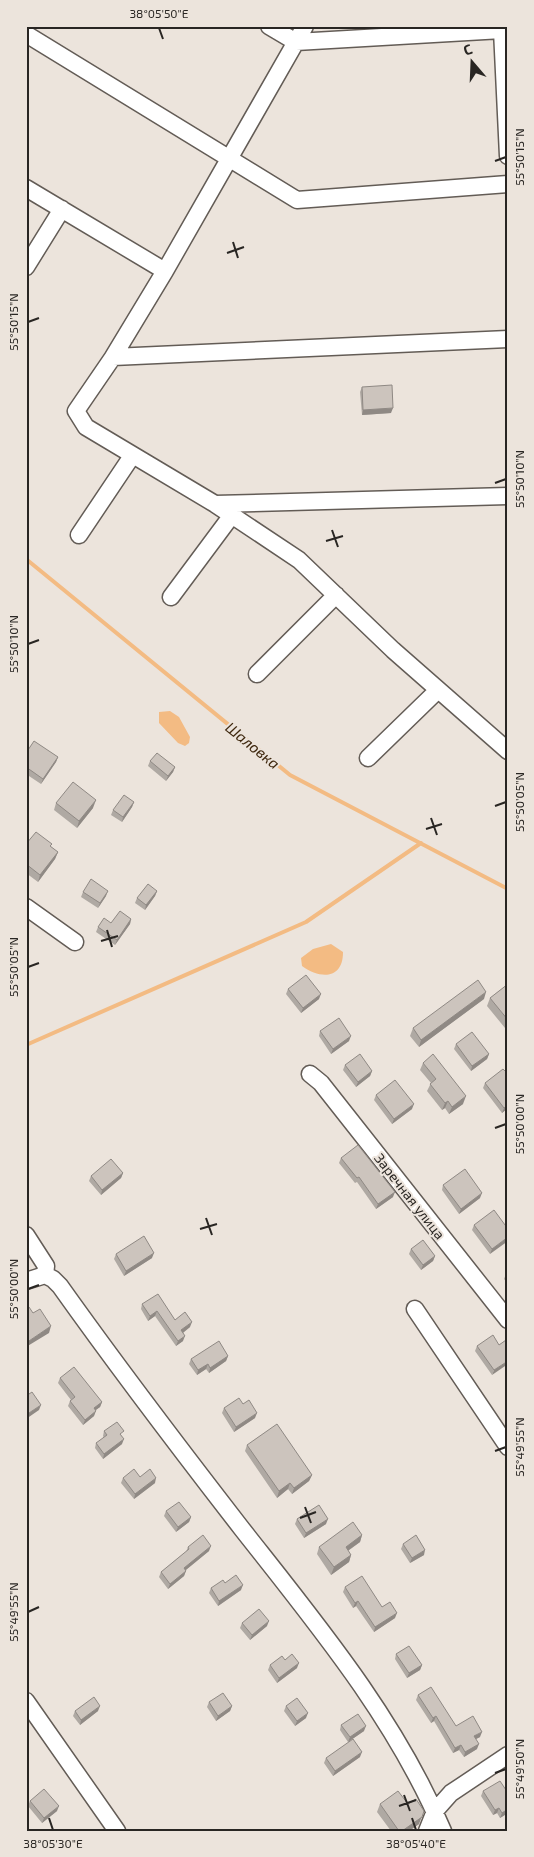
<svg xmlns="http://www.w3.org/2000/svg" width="534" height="1857" viewBox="0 0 534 1857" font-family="'Exo 2',sans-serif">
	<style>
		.water { fill: #f3bb83 }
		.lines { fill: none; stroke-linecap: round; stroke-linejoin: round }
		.stream { stroke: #f3bb83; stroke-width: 4 }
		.minor-casing { stroke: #635c56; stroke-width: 19 }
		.minor { stroke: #fff; stroke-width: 16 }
		.wall { fill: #afa9a3 }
		.shaded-wall { fill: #8f8984 }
		.building { fill: #ccc4bd; stroke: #8f8984 }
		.ticks { fill: none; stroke: #292623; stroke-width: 2 }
		.labels { text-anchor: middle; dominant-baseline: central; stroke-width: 4; stroke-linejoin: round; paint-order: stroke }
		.street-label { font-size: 14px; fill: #292623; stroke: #ece4dc }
		.water-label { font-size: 15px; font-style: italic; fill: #3f280f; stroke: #ece4dc }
		.neatline { fill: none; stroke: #292623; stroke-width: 2 }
		.ticks-label { font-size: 12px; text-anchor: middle; fill: #292623 }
	</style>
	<rect width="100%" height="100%" fill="#ece4dc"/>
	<!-- water -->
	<path class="water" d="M 170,711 L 179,717 L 190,737 L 189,743 L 185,746 L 178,743 L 159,723 L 159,712 Z
		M 331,944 L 343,952 C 343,980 320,979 302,966 L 301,958 L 313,949 Z"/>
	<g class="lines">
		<!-- stream -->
		<path class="stream" d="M 26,559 L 290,775 L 508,889
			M 26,1045 L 306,922 L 421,843"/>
		<defs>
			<path id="minor" d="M 269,26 L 296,42 L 502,30 L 502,26
				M 305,26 L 165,271 L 113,357 L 508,339
				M 502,30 L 508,156
				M 26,34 L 297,200 L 508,184
				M 26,188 L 165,271
				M 26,267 L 62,209
				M 113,357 L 76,411 L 86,427 L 215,504 L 299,560 L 393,650 L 508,751
				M 215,504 L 508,496
				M 79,535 L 132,456
				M 171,597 L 232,515
				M 257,674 L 336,595
				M 368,758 L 438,690
				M 26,907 L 75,942
				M 310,1074 L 321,1083 L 508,1320
				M 26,1235 L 46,1266 L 45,1275
				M 26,1281 L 45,1275 L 53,1279 L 60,1286 C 119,1369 180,1449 242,1529 C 316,1623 396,1719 443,1831
				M 415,1309 L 508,1447
				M 26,1701 L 117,1831
				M 427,1831 L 435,1811 L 451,1793 L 508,1755"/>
		</defs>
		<!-- minor casing -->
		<use href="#minor" class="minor-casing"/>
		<!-- minor -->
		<use href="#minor" class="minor"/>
	</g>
	<!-- wall -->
	<path class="wall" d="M 362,387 L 391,413 L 362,415 L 360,392 Z
		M 26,753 L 58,757 L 56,762 L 41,784 L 26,774 Z
		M 150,761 L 175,767 L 173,772 L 166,781 L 148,766 Z
		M 134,802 L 132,807 L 122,822 L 111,815 L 113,810 Z
		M 56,803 L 93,808 L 77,828 L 54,810 Z
		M 26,844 L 51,847 L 58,852 L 55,859 L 38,882 L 26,873 Z
		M 157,891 L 155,896 L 145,910 L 135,903 L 137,898 Z
		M 83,892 L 106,896 L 98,908 L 81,897 Z
		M 131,919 L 130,924 L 115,945 L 96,932 L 98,927 Z
		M 508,984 L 508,1026 L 505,1028 L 487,1006 L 490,998 Z
		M 288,989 L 319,999 L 301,1013 L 286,994 Z
		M 484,999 L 419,1047 L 410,1036 L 413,1028 Z
		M 320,1031 L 349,1041 L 331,1054 L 319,1036 Z
		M 456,1044 L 489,1054 L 487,1059 L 471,1071 L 454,1049 Z
		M 423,1063 L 463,1104 L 449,1114 L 445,1108 L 442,1110 L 427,1091 L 431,1083 L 420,1070 Z
		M 345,1065 L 372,1071 L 370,1076 L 356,1087 L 343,1070 Z
		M 485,1083 L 508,1108 L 502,1113 L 483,1088 Z
		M 376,1095 L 412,1109 L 392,1124 L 374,1100 Z
		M 341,1158 L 393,1197 L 376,1209 L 357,1182 L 355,1183 L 339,1163 Z
		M 123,1173 L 121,1178 L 101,1195 L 89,1181 L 91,1176 Z
		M 443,1185 L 480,1198 L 459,1214 L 442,1190 Z
		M 474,1225 L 508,1229 L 490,1254 L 472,1230 Z
		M 411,1249 L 435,1256 L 433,1261 L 421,1270 L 409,1254 Z
		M 116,1254 L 152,1258 L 124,1276 L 114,1259 Z
		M 508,1272 L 508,1284 L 504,1279 L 506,1274 Z
		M 142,1304 L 190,1327 L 183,1333 L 183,1341 L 176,1346 L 155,1316 L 148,1321 L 141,1309 Z
		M 506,1340 L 492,1375 L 475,1351 L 477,1346 L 499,1345 Z
		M 228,1356 L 226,1361 L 209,1373 L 206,1369 L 197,1375 L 189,1364 L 191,1359 Z
		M 60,1378 L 102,1402 L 100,1407 L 95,1410 L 94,1416 L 83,1425 L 68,1406 L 70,1401 L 71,1400 L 58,1383 Z
		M 243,1404 L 255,1418 L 234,1432 L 222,1413 L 224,1408 Z
		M 104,1431 L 122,1436 L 122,1444 L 103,1459 L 95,1448 L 96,1443 L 104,1438 L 103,1436 Z
		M 247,1445 L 312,1475 L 309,1481 L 292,1494 L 288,1489 L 277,1498 L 245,1451 Z
		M 140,1477 L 155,1483 L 134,1499 L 121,1483 L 123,1478 Z
		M 166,1511 L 191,1517 L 189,1522 L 176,1532 L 164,1516 Z
		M 297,1519 L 326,1524 L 304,1538 L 295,1524 Z
		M 362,1535 L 360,1542 L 348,1551 L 351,1555 L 349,1562 L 331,1575 L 317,1554 L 319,1547 Z
		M 403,1544 L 424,1555 L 410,1563 L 401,1549 Z
		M 188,1547 L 209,1551 L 186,1570 L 184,1576 L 168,1589 L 159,1577 L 161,1572 L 186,1552 Z
		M 225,1583 L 241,1590 L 218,1606 L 209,1593 L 211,1588 Z
		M 345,1587 L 382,1607 L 395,1618 L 374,1632 L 356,1606 L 353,1608 L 343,1592 Z
		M 242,1623 L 267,1626 L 250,1640 L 240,1628 Z
		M 396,1654 L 422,1665 L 420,1670 L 407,1678 L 395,1659 Z
		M 285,1660 L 297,1668 L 277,1683 L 268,1670 L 270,1665 Z
		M 418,1695 L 456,1726 L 480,1737 L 476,1739 L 477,1749 L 464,1757 L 459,1750 L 453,1753 L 434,1721 L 431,1723 L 416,1700 Z
		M 209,1702 L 232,1706 L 230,1711 L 216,1721 L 207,1707 Z
		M 286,1706 L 306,1718 L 295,1726 L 284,1711 Z
		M 75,1711 L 98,1711 L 80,1725 L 73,1716 Z
		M 341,1725 L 364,1731 L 348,1742 L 340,1730 Z
		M 360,1757 L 333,1776 L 324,1763 L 326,1758 Z
		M 483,1791 L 508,1813 L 500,1818 L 497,1813 L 493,1815 L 481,1796 Z
		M 30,1801 L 57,1811 L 42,1823 L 28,1806 Z
		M 380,1804 L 419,1824 L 409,1831 L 391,1831 L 377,1812 Z"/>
	<!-- shaded-wall -->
	<path class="shaded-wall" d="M 393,408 L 391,413 L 362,415 L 363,410 Z
		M 58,757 L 56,762 L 41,784 L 43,779 Z
		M 175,767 L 173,772 L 166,781 L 168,776 Z
		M 96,800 L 93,808 L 77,828 L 79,821 Z
		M 134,802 L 132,807 L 122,822 L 123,817 Z
		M 58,852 L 55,859 L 38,882 L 40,875 Z
		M 108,891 L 106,896 L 98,908 L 100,903 Z
		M 157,891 L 155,896 L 145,910 L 146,905 Z
		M 131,919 L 130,924 L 115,945 L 117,940 Z
		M 486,992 L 484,999 L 419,1047 L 421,1040 Z
		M 321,994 L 319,999 L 301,1013 L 303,1008 Z
		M 351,1036 L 349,1041 L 331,1054 L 333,1049 Z
		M 489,1054 L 487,1059 L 471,1071 L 472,1066 Z
		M 372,1071 L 370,1076 L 356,1087 L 358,1082 Z
		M 466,1096 L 463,1104 L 449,1114 L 452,1107 Z
		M 448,1101 L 445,1108 L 442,1110 L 445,1103 Z
		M 414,1104 L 412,1109 L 392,1124 L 394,1119 Z
		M 508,1105 L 508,1108 L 502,1113 L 504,1108 Z
		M 123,1173 L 121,1178 L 101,1195 L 102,1190 Z
		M 395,1192 L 393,1197 L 376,1209 L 378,1204 Z
		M 482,1193 L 480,1198 L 459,1214 L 461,1209 Z
		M 508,1237 L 508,1241 L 490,1254 L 492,1249 Z
		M 154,1253 L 152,1258 L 124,1276 L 126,1271 Z
		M 435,1256 L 433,1261 L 421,1270 L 423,1265 Z
		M 157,1311 L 155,1316 L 148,1321 L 150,1316 Z
		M 192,1322 L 190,1327 L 180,1335 L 181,1330 Z
		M 51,1326 L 49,1333 L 26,1347 L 26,1343 Z
		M 185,1336 L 183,1341 L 176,1346 L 178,1341 Z
		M 228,1356 L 226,1361 L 209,1373 L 210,1368 Z
		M 508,1361 L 508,1364 L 492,1375 L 494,1370 Z
		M 208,1364 L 206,1369 L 197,1375 L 198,1370 Z
		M 102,1402 L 100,1407 L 92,1413 L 94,1408 Z
		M 41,1405 L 39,1410 L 26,1419 L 26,1415 Z
		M 96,1411 L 94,1416 L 83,1425 L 85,1420 Z
		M 257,1413 L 255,1418 L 234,1432 L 236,1427 Z
		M 124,1439 L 122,1444 L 103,1459 L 104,1454 Z
		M 312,1475 L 309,1481 L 292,1494 L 294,1488 Z
		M 156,1478 L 155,1483 L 134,1499 L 135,1494 Z
		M 290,1483 L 288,1489 L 277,1498 L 279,1491 Z
		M 191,1517 L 189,1522 L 176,1532 L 178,1527 Z
		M 328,1519 L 326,1524 L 304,1538 L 306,1533 Z
		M 362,1535 L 360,1542 L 343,1554 L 346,1547 Z
		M 211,1546 L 209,1551 L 182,1573 L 184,1568 Z
		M 425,1550 L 424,1555 L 410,1563 L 412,1558 Z
		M 351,1555 L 349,1562 L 331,1575 L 334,1567 Z
		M 186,1571 L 184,1576 L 168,1589 L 170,1584 Z
		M 243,1585 L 241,1590 L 218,1606 L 219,1601 Z
		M 358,1601 L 356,1606 L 353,1608 L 355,1603 Z
		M 397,1613 L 395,1618 L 374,1632 L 375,1627 Z
		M 269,1621 L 267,1626 L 250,1640 L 252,1635 Z
		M 299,1663 L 297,1668 L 277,1683 L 279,1678 Z
		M 422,1665 L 420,1670 L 407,1678 L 409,1673 Z
		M 100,1706 L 98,1711 L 80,1725 L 81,1720 Z
		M 232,1706 L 230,1711 L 216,1721 L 218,1716 Z
		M 308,1713 L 306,1718 L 295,1726 L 297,1721 Z
		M 436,1716 L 434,1721 L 431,1723 L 433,1718 Z
		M 366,1726 L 364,1731 L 348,1742 L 350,1737 Z
		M 482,1732 L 480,1737 L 472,1741 L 474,1736 Z
		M 479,1744 L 477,1749 L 464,1757 L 465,1752 Z
		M 461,1745 L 459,1750 L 453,1753 L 455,1748 Z
		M 362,1752 L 360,1757 L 333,1776 L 335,1771 Z
		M 59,1806 L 57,1811 L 42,1823 L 44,1818 Z
		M 499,1808 L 497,1813 L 493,1815 L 495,1810 Z
		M 508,1809 L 508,1813 L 500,1818 L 502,1813 Z
		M 424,1811 L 419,1824 L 409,1831 L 402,1831 Z"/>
	<!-- building -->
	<path class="building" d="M 392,385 L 393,408 L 363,410 L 362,387 Z
		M 34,741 L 58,757 L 43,779 L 26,767 L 26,753 Z
		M 157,753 L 175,767 L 168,776 L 150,761 Z
		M 73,782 L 96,800 L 79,821 L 56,803 Z
		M 124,795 L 134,802 L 123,817 L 113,810 Z
		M 36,832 L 52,844 L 50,846 L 58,852 L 40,875 L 26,864 L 26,844 Z
		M 91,879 L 108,891 L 100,903 L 83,892 Z
		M 148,884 L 157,891 L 146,905 L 137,898 Z
		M 120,911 L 131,919 L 117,940 L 98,927 L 104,918 L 111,923 Z
		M 306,975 L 321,994 L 303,1008 L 288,989 Z
		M 478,980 L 486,992 L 421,1040 L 413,1028 Z
		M 508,984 L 508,1020 L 490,998 Z
		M 339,1018 L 351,1036 L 333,1049 L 320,1031 Z
		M 472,1032 L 489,1054 L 472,1066 L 456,1044 Z
		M 360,1054 L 372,1071 L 358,1082 L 345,1065 Z
		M 433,1054 L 466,1096 L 452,1107 L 448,1101 L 445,1103 L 430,1084 L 436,1079 L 423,1063 Z
		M 503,1069 L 508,1074 L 508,1105 L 504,1108 L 485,1083 Z
		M 395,1080 L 414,1104 L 394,1119 L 376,1095 Z
		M 358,1145 L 395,1192 L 378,1204 L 359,1177 L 357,1178 L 341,1158 Z
		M 111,1159 L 123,1173 L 102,1190 L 91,1176 Z
		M 465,1169 L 482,1193 L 461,1209 L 443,1185 Z
		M 494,1210 L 508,1229 L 508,1237 L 492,1249 L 474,1225 Z
		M 144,1236 L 154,1253 L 126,1271 L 116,1254 Z
		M 423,1240 L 435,1256 L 423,1265 L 411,1249 Z
		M 158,1294 L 175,1320 L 185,1312 L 192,1322 L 181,1330 L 185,1336 L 178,1341 L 157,1311 L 150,1316 L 142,1304 Z
		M 29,1307 L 33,1313 L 40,1309 L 51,1326 L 26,1343 L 26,1309 Z
		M 493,1335 L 499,1345 L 506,1340 L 508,1343 L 508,1361 L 494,1370 L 477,1346 Z
		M 219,1341 L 228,1356 L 210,1368 L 208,1364 L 198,1370 L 191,1359 Z
		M 74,1367 L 102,1402 L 94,1408 L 96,1411 L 85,1420 L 70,1401 L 75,1397 L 60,1378 Z
		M 32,1392 L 41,1405 L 26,1415 L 26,1396 Z
		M 239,1398 L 243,1404 L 249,1400 L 257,1413 L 236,1427 L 224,1408 Z
		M 117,1422 L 124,1431 L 120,1434 L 124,1439 L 104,1454 L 96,1443 L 107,1435 L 104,1431 Z
		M 277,1424 L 312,1475 L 294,1488 L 290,1483 L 279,1491 L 247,1445 Z
		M 134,1469 L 140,1477 L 150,1469 L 156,1478 L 135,1494 L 123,1478 Z
		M 179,1502 L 191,1517 L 178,1527 L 166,1511 Z
		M 319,1505 L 328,1519 L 306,1533 L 297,1519 Z
		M 353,1522 L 362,1535 L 346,1547 L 351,1555 L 334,1567 L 319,1547 Z
		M 203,1535 L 211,1546 L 184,1568 L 186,1571 L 170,1584 L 161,1572 L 189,1549 L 188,1547 Z
		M 416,1535 L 425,1550 L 412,1558 L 403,1544 Z
		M 236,1575 L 243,1585 L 219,1601 L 211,1588 L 223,1580 L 225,1583 Z
		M 362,1576 L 382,1607 L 390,1602 L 397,1613 L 375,1627 L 358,1601 L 355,1603 L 345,1587 Z
		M 259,1609 L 269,1621 L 252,1635 L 242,1623 Z
		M 409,1646 L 422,1665 L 409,1673 L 396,1654 Z
		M 292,1654 L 299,1663 L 279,1678 L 270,1665 L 282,1656 L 285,1660 Z
		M 431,1687 L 456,1726 L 473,1716 L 482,1732 L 474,1736 L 479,1744 L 465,1752 L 461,1745 L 455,1748 L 436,1716 L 433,1718 L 418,1695 Z
		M 223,1693 L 232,1706 L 218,1716 L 209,1702 Z
		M 94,1697 L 100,1706 L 81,1720 L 75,1711 Z
		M 297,1698 L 308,1713 L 297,1721 L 286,1706 Z
		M 358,1714 L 366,1726 L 350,1737 L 341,1725 Z
		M 353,1739 L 362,1752 L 335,1771 L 326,1758 Z
		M 500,1781 L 508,1793 L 508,1809 L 502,1813 L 499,1808 L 495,1810 L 483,1791 Z
		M 44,1789 L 59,1806 L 44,1818 L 30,1801 Z
		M 398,1791 L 408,1804 L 416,1799 L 424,1811 L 422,1817 L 402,1831 L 399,1831 L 380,1804 Z"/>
	<!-- ticks -->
	<path class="ticks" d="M 159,28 L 163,39M 495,161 L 506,157M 233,242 L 238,258M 227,253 L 244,247M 28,322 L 39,318M 495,483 L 506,479M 332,530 L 338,547M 326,541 L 343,536M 28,644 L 39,640M 495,806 L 506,802M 431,818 L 437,835M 426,829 L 442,824M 107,930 L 112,947M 101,941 L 118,936M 28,967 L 39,963M 495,1128 L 506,1124M 206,1218 L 212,1235M 200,1229 L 217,1224M 28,1289 L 39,1285M 495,1451 L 506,1447M 305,1507 L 311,1523M 300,1518 L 316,1512M 28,1612 L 39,1607M 495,1773 L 506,1769M 404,1795 L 410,1811M 399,1806 L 416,1800M 49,1818 L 53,1830M 412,1818 L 416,1830"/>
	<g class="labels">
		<!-- street labels -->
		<g class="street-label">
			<text transform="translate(410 1196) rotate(52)">Заречная улица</text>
		</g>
		<!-- water labels -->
		<g class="water-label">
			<text transform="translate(253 745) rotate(39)">Шаловка</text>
		</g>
	</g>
	<!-- border -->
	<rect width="534" height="1857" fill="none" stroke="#ece4dc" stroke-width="55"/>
	<!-- north arrow -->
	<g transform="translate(472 62) rotate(341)" stroke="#ece4dc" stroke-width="4" paint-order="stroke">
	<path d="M0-4L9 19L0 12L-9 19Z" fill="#292623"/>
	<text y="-8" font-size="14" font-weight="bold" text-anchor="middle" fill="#292623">С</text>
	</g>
	<rect x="28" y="28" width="478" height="1802" class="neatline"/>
	<g class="ticks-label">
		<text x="159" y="18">38°05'50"E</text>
		<text transform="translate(520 157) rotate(-90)" y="4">55°50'15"N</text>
		<text transform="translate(14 322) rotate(-90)" y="4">55°50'15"N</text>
		<text transform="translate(520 479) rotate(-90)" y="4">55°50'10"N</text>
		<text transform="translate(14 644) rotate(-90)" y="4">55°50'10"N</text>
		<text transform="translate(520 802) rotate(-90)" y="4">55°50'05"N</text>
		<text transform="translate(14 967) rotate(-90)" y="4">55°50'05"N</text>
		<text transform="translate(520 1124) rotate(-90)" y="4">55°50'00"N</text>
		<text transform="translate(14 1289) rotate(-90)" y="4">55°50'00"N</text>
		<text transform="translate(520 1447) rotate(-90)" y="4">55°49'55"N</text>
		<text transform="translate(14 1612) rotate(-90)" y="4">55°49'55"N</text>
		<text transform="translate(520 1769) rotate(-90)" y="4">55°49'50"N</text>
		<text x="53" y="1848">38°05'30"E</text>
		<text x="416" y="1848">38°05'40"E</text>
	</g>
</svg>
